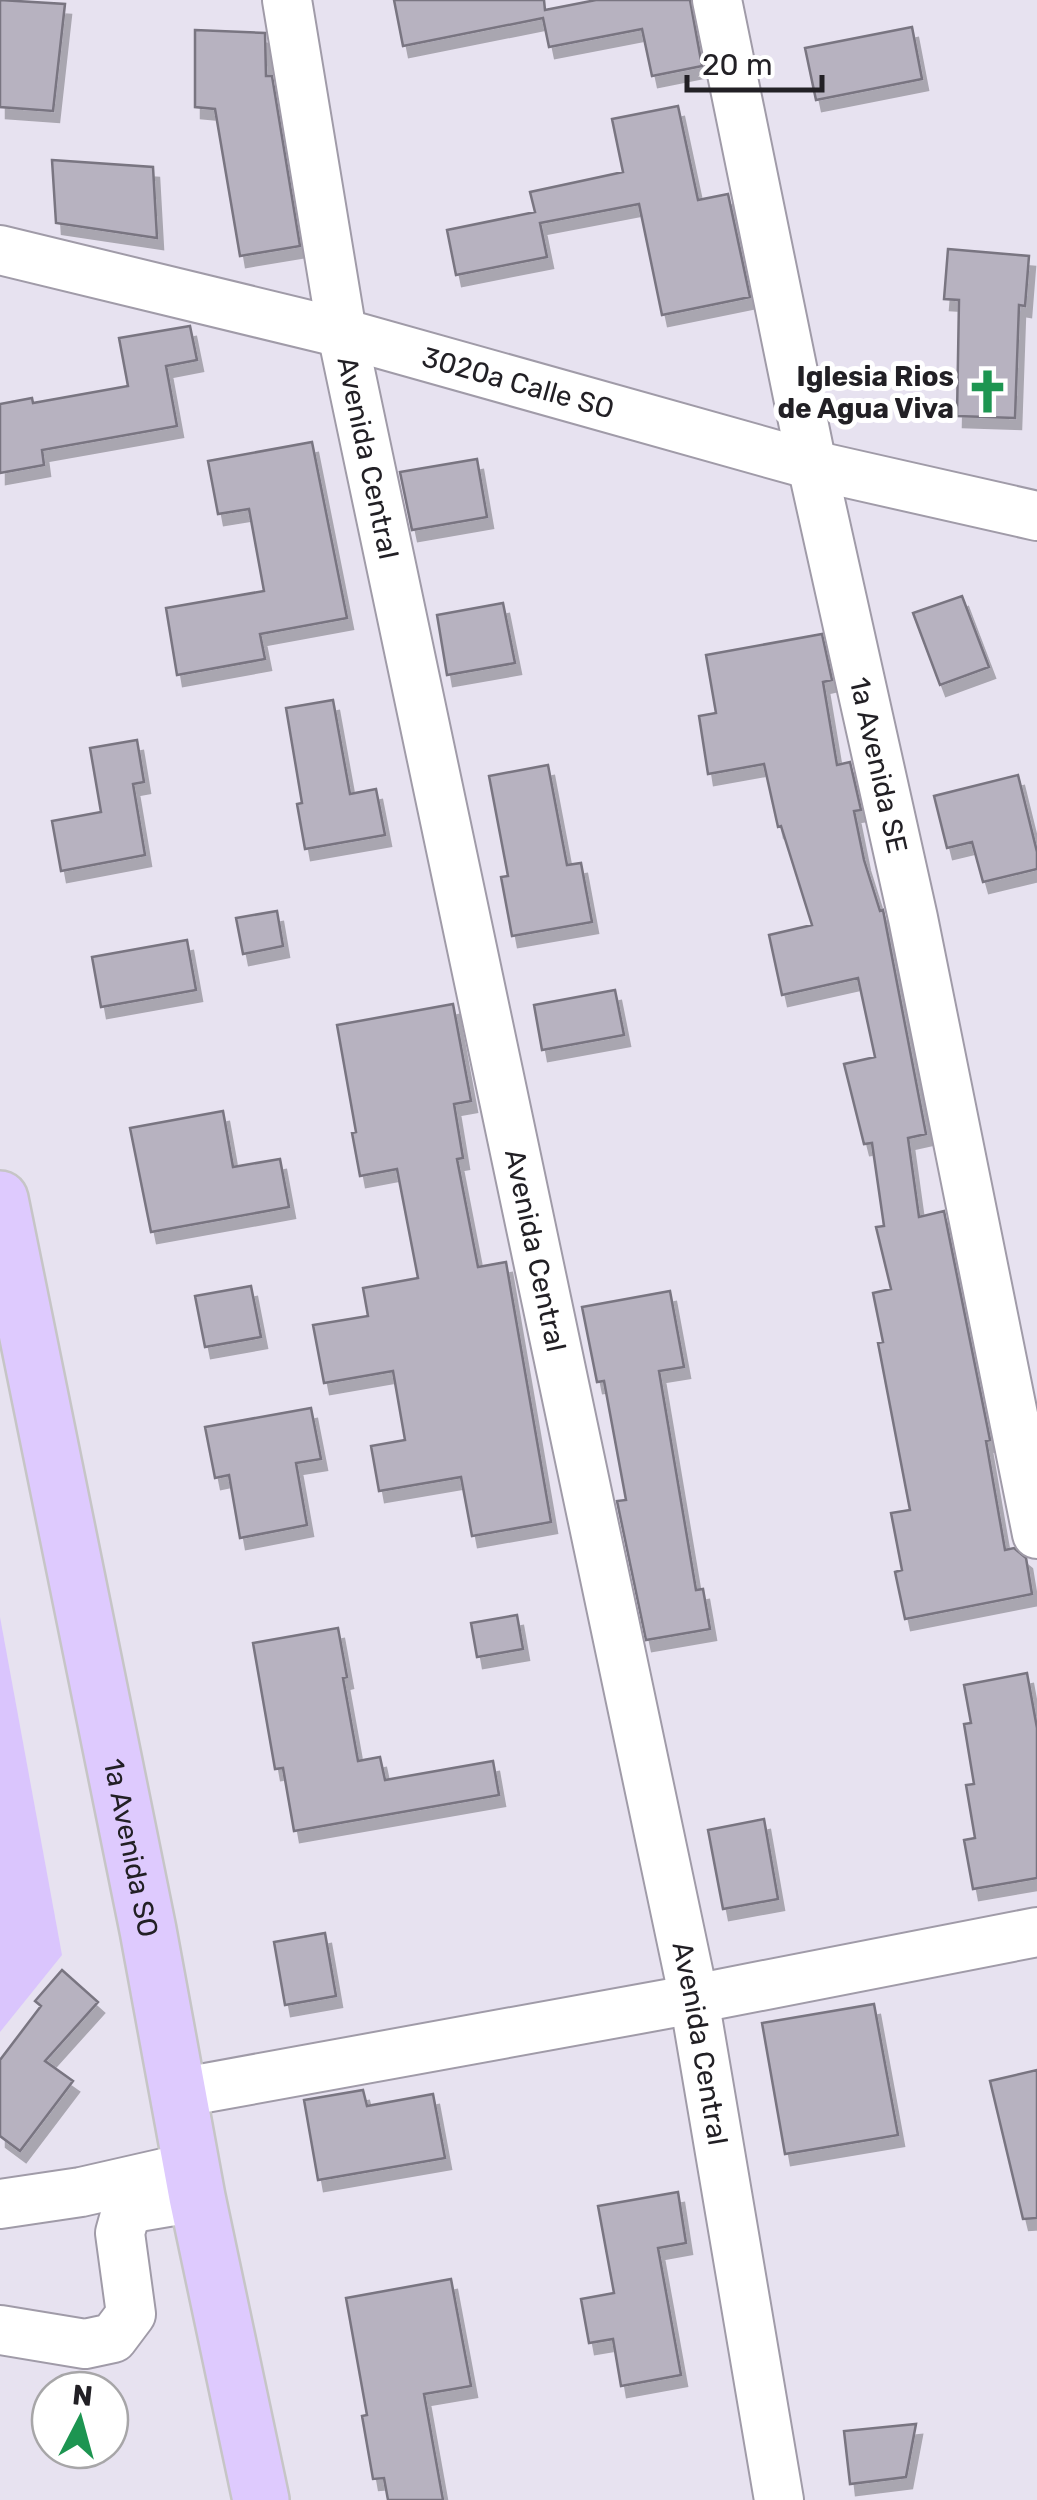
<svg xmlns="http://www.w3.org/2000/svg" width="1037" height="2500" viewBox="0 0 1037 2500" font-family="Rubik,sans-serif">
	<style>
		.green { fill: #dac5fd }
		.building { fill: #b7b2c0; stroke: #797581; stroke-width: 2.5; filter: url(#shadow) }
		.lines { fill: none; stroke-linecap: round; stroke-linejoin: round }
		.minor-casing { stroke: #a09ba8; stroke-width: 52 }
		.trunk-casing { stroke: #c6c5c6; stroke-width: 60 }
		.minor { stroke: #fff; stroke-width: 48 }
		.trunk { stroke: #decafe; stroke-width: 55 }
		.labels { text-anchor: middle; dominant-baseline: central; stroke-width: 10; stroke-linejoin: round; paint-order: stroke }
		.poi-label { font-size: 28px; font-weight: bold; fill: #222025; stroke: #fff; text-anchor: end }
		.street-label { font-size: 28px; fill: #222025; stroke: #fff }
	</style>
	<defs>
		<filter id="shadow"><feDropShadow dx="6" dy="11" stdDeviation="0" flood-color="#0004"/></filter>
	</defs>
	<rect width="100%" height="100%" fill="#e7e2f0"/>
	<!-- green -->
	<path class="green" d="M 0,1617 L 62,1955 L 0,2032 Z"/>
	<!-- building -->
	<path class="building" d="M 0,0 L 65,4 L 53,111 L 0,107 Z
		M 394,0 L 544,0 L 545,10 L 596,0 L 690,0 L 702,66 L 652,76 L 642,29 L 549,47 L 543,18 L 403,46 Z
		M 912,27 L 922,79 L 816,100 L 805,48 Z
		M 195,30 L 265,33 L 266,76 L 272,76 L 300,246 L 240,256 L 215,109 L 195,107 Z
		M 678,106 L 698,200 L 728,194 L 750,297 L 662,315 L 639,204 L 540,223 L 547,257 L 456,275 L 447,230 L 535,212 L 530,192 L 623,172 L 612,119 Z
		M 52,160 L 153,167 L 157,238 L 56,223 Z
		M 948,249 L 1029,256 L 1025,306 L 1019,305 L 1015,418 L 957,416 L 959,300 L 944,299 Z
		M 190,326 L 197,360 L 166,366 L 177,426 L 42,450 L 44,465 L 0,473 L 0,404 L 32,398 L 33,403 L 128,386 L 119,338 Z
		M 312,442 L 347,618 L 260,634 L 265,659 L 177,675 L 166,608 L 264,591 L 249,509 L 218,514 L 208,461 Z
		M 477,459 L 487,517 L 412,530 L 400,472 Z
		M 962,596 L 989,667 L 940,685 L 913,613 Z
		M 503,603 L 515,663 L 447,675 L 437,615 Z
		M 822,634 L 832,680 L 823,682 L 837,765 L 850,762 L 861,810 L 854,811 L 864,860 L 880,911 L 883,910 L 926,1134 L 908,1138 L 919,1217 L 944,1211 L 990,1440 L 986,1441 L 1005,1550 L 1014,1548 L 1026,1558 L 1032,1594 L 905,1619 L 895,1572 L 902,1570 L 891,1513 L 910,1510 L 878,1343 L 883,1342 L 873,1293 L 891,1289 L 876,1227 L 884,1226 L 872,1143 L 864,1144 L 844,1064 L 875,1057 L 858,978 L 782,995 L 769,935 L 812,925 L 781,826 L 778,827 L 764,764 L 708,774 L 699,716 L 716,713 L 706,655 Z
		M 333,700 L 350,794 L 376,789 L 385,835 L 305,849 L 297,804 L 302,803 L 286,708 Z
		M 137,740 L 144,782 L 133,784 L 145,855 L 61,871 L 52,821 L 101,812 L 90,748 Z
		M 548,765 L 567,865 L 581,863 L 592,922 L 512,936 L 501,877 L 508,876 L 489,776 Z
		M 1018,775 L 1037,852 L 1037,869 L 983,882 L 972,842 L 947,848 L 934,796 Z
		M 277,911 L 283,946 L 243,954 L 236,918 Z
		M 187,940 L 196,990 L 101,1007 L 92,957 Z
		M 615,990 L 624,1035 L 542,1050 L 534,1005 Z
		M 453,1004 L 471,1101 L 454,1104 L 463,1158 L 457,1159 L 478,1267 L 506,1262 L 551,1522 L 472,1536 L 461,1477 L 379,1491 L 371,1446 L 405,1440 L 393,1371 L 324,1383 L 313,1325 L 368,1316 L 363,1288 L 418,1278 L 397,1169 L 360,1176 L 352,1133 L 356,1132 L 337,1025 Z
		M 223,1111 L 233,1167 L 280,1159 L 289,1207 L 151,1232 L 130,1128 Z
		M 251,1286 L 261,1337 L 205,1347 L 195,1296 Z
		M 670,1291 L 684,1367 L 659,1371 L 696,1590 L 703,1589 L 710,1629 L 646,1640 L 617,1501 L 626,1500 L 604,1381 L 597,1382 L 582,1307 Z
		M 311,1408 L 321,1459 L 296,1463 L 307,1525 L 240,1538 L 229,1475 L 215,1478 L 205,1427 Z
		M 517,1615 L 523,1649 L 477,1657 L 471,1623 Z
		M 338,1628 L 347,1677 L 343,1678 L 358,1761 L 380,1757 L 385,1780 L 493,1761 L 499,1795 L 294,1831 L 283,1768 L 275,1769 L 253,1643 Z
		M 1027,1673 L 1037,1728 L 1037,1878 L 973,1889 L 964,1840 L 975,1838 L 966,1785 L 974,1784 L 964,1724 L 971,1723 L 964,1685 Z
		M 764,1819 L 778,1899 L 723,1909 L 708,1830 Z
		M 325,1933 L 336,1996 L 285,2005 L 274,1942 Z
		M 62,1970 L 98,2002 L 45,2061 L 73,2081 L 20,2151 L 0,2136 L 0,2060 L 41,2006 L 35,2001 Z
		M 874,2004 L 898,2135 L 785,2154 L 762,2023 Z
		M 1037,2070 L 1037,2218 L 1023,2219 L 990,2081 Z
		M 363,2090 L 367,2106 L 433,2094 L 445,2158 L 318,2180 L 304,2100 Z
		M 678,2192 L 686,2243 L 658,2248 L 681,2375 L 621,2386 L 613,2339 L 589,2343 L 581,2299 L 614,2293 L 598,2206 Z
		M 451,2279 L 471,2386 L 424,2394 L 443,2500 L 388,2500 L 384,2478 L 373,2479 L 362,2416 L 367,2415 L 346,2298 Z
		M 916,2424 L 906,2477 L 850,2484 L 844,2431 Z"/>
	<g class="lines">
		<defs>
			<g id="minor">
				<path id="s1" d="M 287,0 L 342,333 L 694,1999 L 779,2500"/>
				<path id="s2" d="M 717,0 L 812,465 L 913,918 L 1037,1534"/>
				<path id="s3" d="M 0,250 L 342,333 L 812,465 L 1037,516"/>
				<path d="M 178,2093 L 694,1999 L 1037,1932"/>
				<path d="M 0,2204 L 81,2192 L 173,2171"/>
				<path d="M 0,2330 L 85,2344 L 113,2338 L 131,2314 L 120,2233 L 125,2215 L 138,2207 L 197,2197"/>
			</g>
			<g id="trunk">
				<path id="s4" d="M 0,1199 L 148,1930 L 197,2197 L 261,2500"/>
			</g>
		</defs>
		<!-- minor casing -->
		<use href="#minor" class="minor-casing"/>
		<!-- trunk casing -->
		<use href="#trunk" class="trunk-casing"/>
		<!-- minor -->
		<use href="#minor" class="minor"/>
		<!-- trunk -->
		<use href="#trunk" class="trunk"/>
	</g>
	<!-- icons -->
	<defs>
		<symbol id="church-bare" viewBox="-9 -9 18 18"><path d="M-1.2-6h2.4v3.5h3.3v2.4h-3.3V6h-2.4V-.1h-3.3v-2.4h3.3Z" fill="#1d9551" stroke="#fff" stroke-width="2.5" paint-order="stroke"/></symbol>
	</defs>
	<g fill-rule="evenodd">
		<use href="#church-bare" x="956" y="360" width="63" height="63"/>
	</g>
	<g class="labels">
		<!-- poi labels -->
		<g class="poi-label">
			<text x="954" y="376">Iglesia Rios<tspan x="954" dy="32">de Agua Viva</tspan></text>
		</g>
		<!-- street labels -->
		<g class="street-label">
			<text stroke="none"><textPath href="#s3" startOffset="535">3020a Calle SO</textPath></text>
			<text stroke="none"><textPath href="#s1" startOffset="465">Avenida Central</textPath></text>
			<text stroke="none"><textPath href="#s2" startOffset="782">1a Avenida SE</textPath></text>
			<text stroke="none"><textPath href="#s1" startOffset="1275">Avenida Central</textPath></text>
			<text stroke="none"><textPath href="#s4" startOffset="662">1a Avenida SO</textPath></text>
			<text stroke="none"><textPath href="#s1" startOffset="2085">Avenida Central</textPath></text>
		</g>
	</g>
	<!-- north arrow -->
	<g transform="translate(80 2420) rotate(6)"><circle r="48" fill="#ffffff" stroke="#a7a6a8" stroke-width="2.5"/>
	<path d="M0-8L18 38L0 25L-18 38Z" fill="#1d9551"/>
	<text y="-15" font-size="28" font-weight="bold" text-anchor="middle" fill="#222025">N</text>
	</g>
	<!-- scale -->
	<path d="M687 75v15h135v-15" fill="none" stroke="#222025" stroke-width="5"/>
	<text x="702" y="75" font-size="30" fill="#222025" stroke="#ffffff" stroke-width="8" paint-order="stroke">20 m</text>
</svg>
